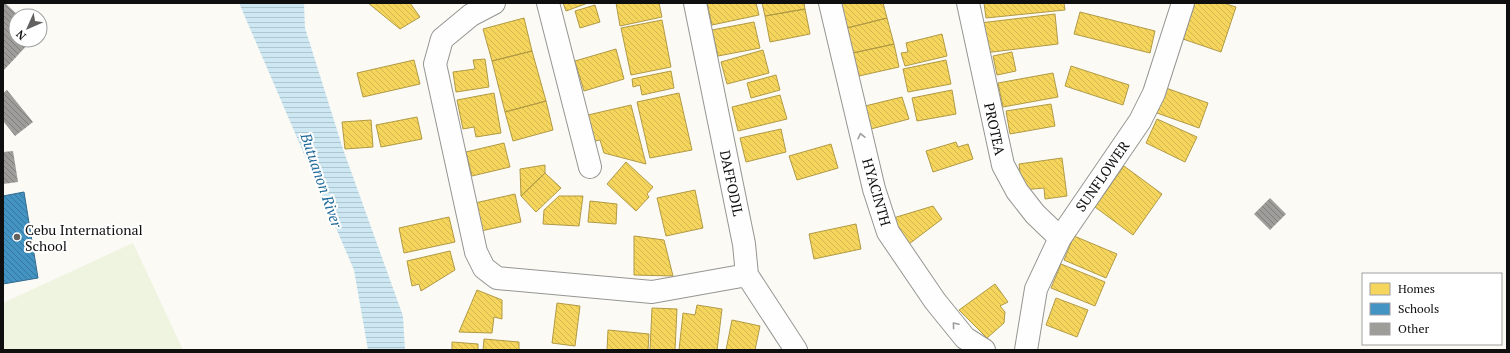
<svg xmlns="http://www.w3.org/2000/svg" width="1510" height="353" viewBox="0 0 1510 353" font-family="'PT Serif',serif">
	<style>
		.pitch { fill: #eff4e0 }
		.water { fill: url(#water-rules) }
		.homes { fill: url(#homes-back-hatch); stroke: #b19a45 }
		.schools { fill: url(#schools-back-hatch); stroke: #336b8d }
		.building { fill: url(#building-back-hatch) }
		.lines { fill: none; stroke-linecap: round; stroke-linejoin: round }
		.minor-casing { stroke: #959593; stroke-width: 24 }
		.minor { stroke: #fefefe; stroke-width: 22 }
		.oneway { stroke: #9e9e9e }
		.poi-dot { fill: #626160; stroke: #fff; stroke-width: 1.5 }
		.labels { text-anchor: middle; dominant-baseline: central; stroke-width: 4; stroke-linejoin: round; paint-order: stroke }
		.street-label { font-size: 14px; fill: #0f0f0f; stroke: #fff }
		.poi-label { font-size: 14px; fill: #0f0f0f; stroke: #fff; text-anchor: start }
		.water-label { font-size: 15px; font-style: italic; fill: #206b99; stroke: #fff }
	</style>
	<defs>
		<pattern id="water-rules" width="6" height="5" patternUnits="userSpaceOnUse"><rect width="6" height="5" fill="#cee8f3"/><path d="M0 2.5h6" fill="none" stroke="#b0c6cf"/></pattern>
		<pattern id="homes-back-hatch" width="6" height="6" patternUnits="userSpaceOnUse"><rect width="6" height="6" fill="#f6d55c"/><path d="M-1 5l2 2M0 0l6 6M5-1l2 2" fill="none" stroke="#d2b64f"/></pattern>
		<pattern id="schools-back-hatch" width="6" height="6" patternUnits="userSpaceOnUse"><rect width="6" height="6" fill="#4393c3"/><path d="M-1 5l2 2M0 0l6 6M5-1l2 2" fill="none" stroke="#36769d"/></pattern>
		<pattern id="building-back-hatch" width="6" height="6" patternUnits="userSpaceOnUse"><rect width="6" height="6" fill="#9f9d9a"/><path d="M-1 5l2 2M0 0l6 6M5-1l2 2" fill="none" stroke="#807e7c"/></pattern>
	</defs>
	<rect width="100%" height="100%" fill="#fbfaf5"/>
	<!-- pitch -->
	<path class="pitch" d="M 133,243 L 183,350 L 3,350 L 3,303 Z"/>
	<!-- water -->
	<path class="water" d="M 239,3 L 304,3 L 305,28 L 343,149 L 403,316 L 405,350 L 368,350 L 354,270 Z"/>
	<!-- homes -->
	<path class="homes" d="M 368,3 L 410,3 L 420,17 L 400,29 Z
		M 563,3 L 588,3 L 566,11 Z
		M 616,3 L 659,3 L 662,17 L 620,26 Z
		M 707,3 L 756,3 L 759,15 L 712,25 Z
		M 762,3 L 804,3 L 805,9 L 765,16 Z
		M 840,3 L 883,3 L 887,18 L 847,28 Z
		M 984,3 L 1064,3 L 1065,10 L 986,18 Z
		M 1195,3 L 1223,3 L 1236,7 L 1221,52 L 1183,39 Z
		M 595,5 L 600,22 L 580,28 L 575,11 Z
		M 805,9 L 810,34 L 770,42 L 765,16 Z
		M 1080,12 L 1155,31 L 1150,53 L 1074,34 Z
		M 1055,14 L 1058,44 L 984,53 L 980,23 Z
		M 524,18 L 532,51 L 492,61 L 483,29 Z
		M 887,18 L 894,44 L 853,53 L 847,28 Z
		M 662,20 L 671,67 L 631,75 L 621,28 Z
		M 754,22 L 760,48 L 718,56 L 712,30 Z
		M 942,34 L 947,56 L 905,66 L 901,53 L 908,52 L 906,43 Z
		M 894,44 L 899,67 L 859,76 L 853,53 Z
		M 616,49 L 624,79 L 584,91 L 575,61 Z
		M 763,50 L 769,73 L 727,84 L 721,62 Z
		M 532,51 L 546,101 L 505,112 L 492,61 Z
		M 1012,52 L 1016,71 L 997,75 L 993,56 Z
		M 485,59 L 489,87 L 456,92 L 453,72 L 475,69 L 473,60 Z
		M 414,60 L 420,84 L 363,97 L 357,73 Z
		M 946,60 L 951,84 L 908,92 L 903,69 Z
		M 1071,66 L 1129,85 L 1123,105 L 1065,86 Z
		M 671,71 L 674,88 L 642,95 L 640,85 L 633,87 L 632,79 Z
		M 1053,73 L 1058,97 L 1003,107 L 998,83 Z
		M 776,75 L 780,90 L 751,98 L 747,83 Z
		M 1166,88 L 1208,103 L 1199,128 L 1157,113 Z
		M 952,90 L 956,114 L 917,121 L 912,98 Z
		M 494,93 L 501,133 L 476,137 L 474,127 L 463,129 L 457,100 Z
		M 679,93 L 692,150 L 650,158 L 637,102 Z
		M 780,95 L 787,119 L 738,131 L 732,107 Z
		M 902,97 L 909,119 L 867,130 L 861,107 Z
		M 546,101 L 553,130 L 513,141 L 505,112 Z
		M 1051,104 L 1055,126 L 1010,134 L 1006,111 Z
		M 631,105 L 646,164 L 604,153 L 600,140 L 595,141 L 588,115 Z
		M 417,117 L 422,139 L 381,147 L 376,125 Z
		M 1157,119 L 1197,137 L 1185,162 L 1146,143 Z
		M 371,120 L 373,147 L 345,149 L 342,122 Z
		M 781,129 L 786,152 L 746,162 L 740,138 Z
		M 956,142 L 958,147 L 968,144 L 973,159 L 933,172 L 926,151 Z
		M 504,143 L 510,167 L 472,176 L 466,152 Z
		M 831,144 L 838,168 L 797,180 L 789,156 Z
		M 1062,158 L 1067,196 L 1045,199 L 1044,188 L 1022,190 L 1019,164 Z
		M 626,162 L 653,187 L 647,194 L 649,197 L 636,211 L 607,184 Z
		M 545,165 L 545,173 L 521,196 L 520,169 Z
		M 1124,166 L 1162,194 L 1133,235 L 1095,207 Z
		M 545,173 L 561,188 L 536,212 L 521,196 Z
		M 695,190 L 703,228 L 666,236 L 657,198 Z
		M 515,194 L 521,222 L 481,231 L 475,203 Z
		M 559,196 L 583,196 L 579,226 L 543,224 L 544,210 Z
		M 590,201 L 617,204 L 616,224 L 588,222 Z
		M 933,206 L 942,219 L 909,244 L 890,219 Z
		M 449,217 L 455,242 L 404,253 L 399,228 Z
		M 856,224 L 861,249 L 814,259 L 809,234 Z
		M 634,236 L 664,240 L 673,276 L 634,275 Z
		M 1074,236 L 1117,254 L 1106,278 L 1064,260 Z
		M 450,251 L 455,270 L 421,291 L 419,284 L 412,286 L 407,261 Z
		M 1061,264 L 1105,282 L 1095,306 L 1051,288 Z
		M 995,284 L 1008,302 L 1000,306 L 1005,312 L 1004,323 L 987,338 L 959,310 Z
		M 477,290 L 502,300 L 502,319 L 494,317 L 492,333 L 459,332 Z
		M 1056,298 L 1088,310 L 1077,337 L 1046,325 Z
		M 557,303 L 580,306 L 575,346 L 552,343 Z
		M 697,305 L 722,309 L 717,350 L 679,350 L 683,313 L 695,315 Z
		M 652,308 L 677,309 L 675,350 L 650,350 Z
		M 732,320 L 760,326 L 755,350 L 726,350 Z
		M 608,330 L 649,334 L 648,350 L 607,350 Z
		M 484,339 L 519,342 L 519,350 L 483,350 Z
		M 452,342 L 478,344 L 478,350 L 452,350 Z"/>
	<!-- schools -->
	<path class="schools" d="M 24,192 L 38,278 L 3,284 L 3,196 Z"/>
	<!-- building -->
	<path class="building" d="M 3,3 L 5,3 L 19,16 L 16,16 L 16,40 L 32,40 L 3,71 Z
		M 7,90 L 33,122 L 15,136 L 3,121 L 3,93 Z
		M 13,151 L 18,182 L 3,184 L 3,152 Z
		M 1270,198 L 1286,214 L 1270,230 L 1254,214 Z"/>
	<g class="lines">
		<defs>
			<path id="minor" d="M 494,3 L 471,15 L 442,39 L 435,64 L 476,252 L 484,268 L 497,278 L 652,292 L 747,275
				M 548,3 L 590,167
				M 695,3 L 744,244 L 747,275 L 796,350
				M 830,3 L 874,189 L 888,232 L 935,301 L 965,338 L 984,350
				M 968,3 L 1003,165 L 1017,191 L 1035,214 L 1060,238
				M 1026,350 L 1036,289 L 1060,238 L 1140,121 L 1154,93 L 1183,3"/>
		</defs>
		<!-- minor casing -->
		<use href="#minor" class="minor-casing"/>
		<!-- minor -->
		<use href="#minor" class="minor"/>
	</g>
	<!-- one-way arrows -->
	<defs><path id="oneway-chevron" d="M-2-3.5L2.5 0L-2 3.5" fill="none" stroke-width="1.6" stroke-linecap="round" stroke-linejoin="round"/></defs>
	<g class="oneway">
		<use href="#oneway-chevron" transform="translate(861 136) rotate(-103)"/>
		<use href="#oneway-chevron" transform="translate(955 325) rotate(-130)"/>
	</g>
	<!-- markers -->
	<circle class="poi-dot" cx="17" cy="237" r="4"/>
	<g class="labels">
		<!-- street labels -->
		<g class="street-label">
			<text transform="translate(995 129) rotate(78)">PROTEA</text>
			<text transform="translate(1102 176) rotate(-55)">SUNFLOWER</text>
			<text transform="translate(732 183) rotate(78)">DAFFODIL</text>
			<text transform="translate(877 192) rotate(74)">HYACINTH</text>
		</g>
		<!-- poi labels -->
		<g class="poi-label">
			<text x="25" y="229">Cebu International<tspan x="25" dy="16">School</tspan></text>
		</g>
		<!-- water labels -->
		<g class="water-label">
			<text transform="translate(322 180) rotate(71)">Butuanon River</text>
		</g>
	</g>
	<!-- border -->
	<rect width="1510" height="353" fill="none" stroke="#0f0f0f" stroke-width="8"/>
	<!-- legend -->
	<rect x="1362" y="273" width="140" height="72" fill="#ffffff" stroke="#9f9f9f"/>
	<rect x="1370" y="283" width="20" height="12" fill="#f6d55c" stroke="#9f9f9f"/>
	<text x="1398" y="293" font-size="12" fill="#0f0f0f">Homes</text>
	<rect x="1370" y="303" width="20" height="12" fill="#4393c3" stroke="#9f9f9f"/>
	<text x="1398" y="313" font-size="12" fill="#0f0f0f">Schools</text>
	<rect x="1370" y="323" width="20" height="12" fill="#9f9d9a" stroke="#9f9f9f"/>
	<text x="1398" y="333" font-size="12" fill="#0f0f0f">Other</text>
	<!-- north arrow -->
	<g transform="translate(28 28) rotate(225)"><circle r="19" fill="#ffffff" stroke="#9f9f9f"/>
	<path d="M0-3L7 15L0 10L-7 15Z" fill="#626160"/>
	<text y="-6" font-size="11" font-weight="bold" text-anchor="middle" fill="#0f0f0f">N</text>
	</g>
</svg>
